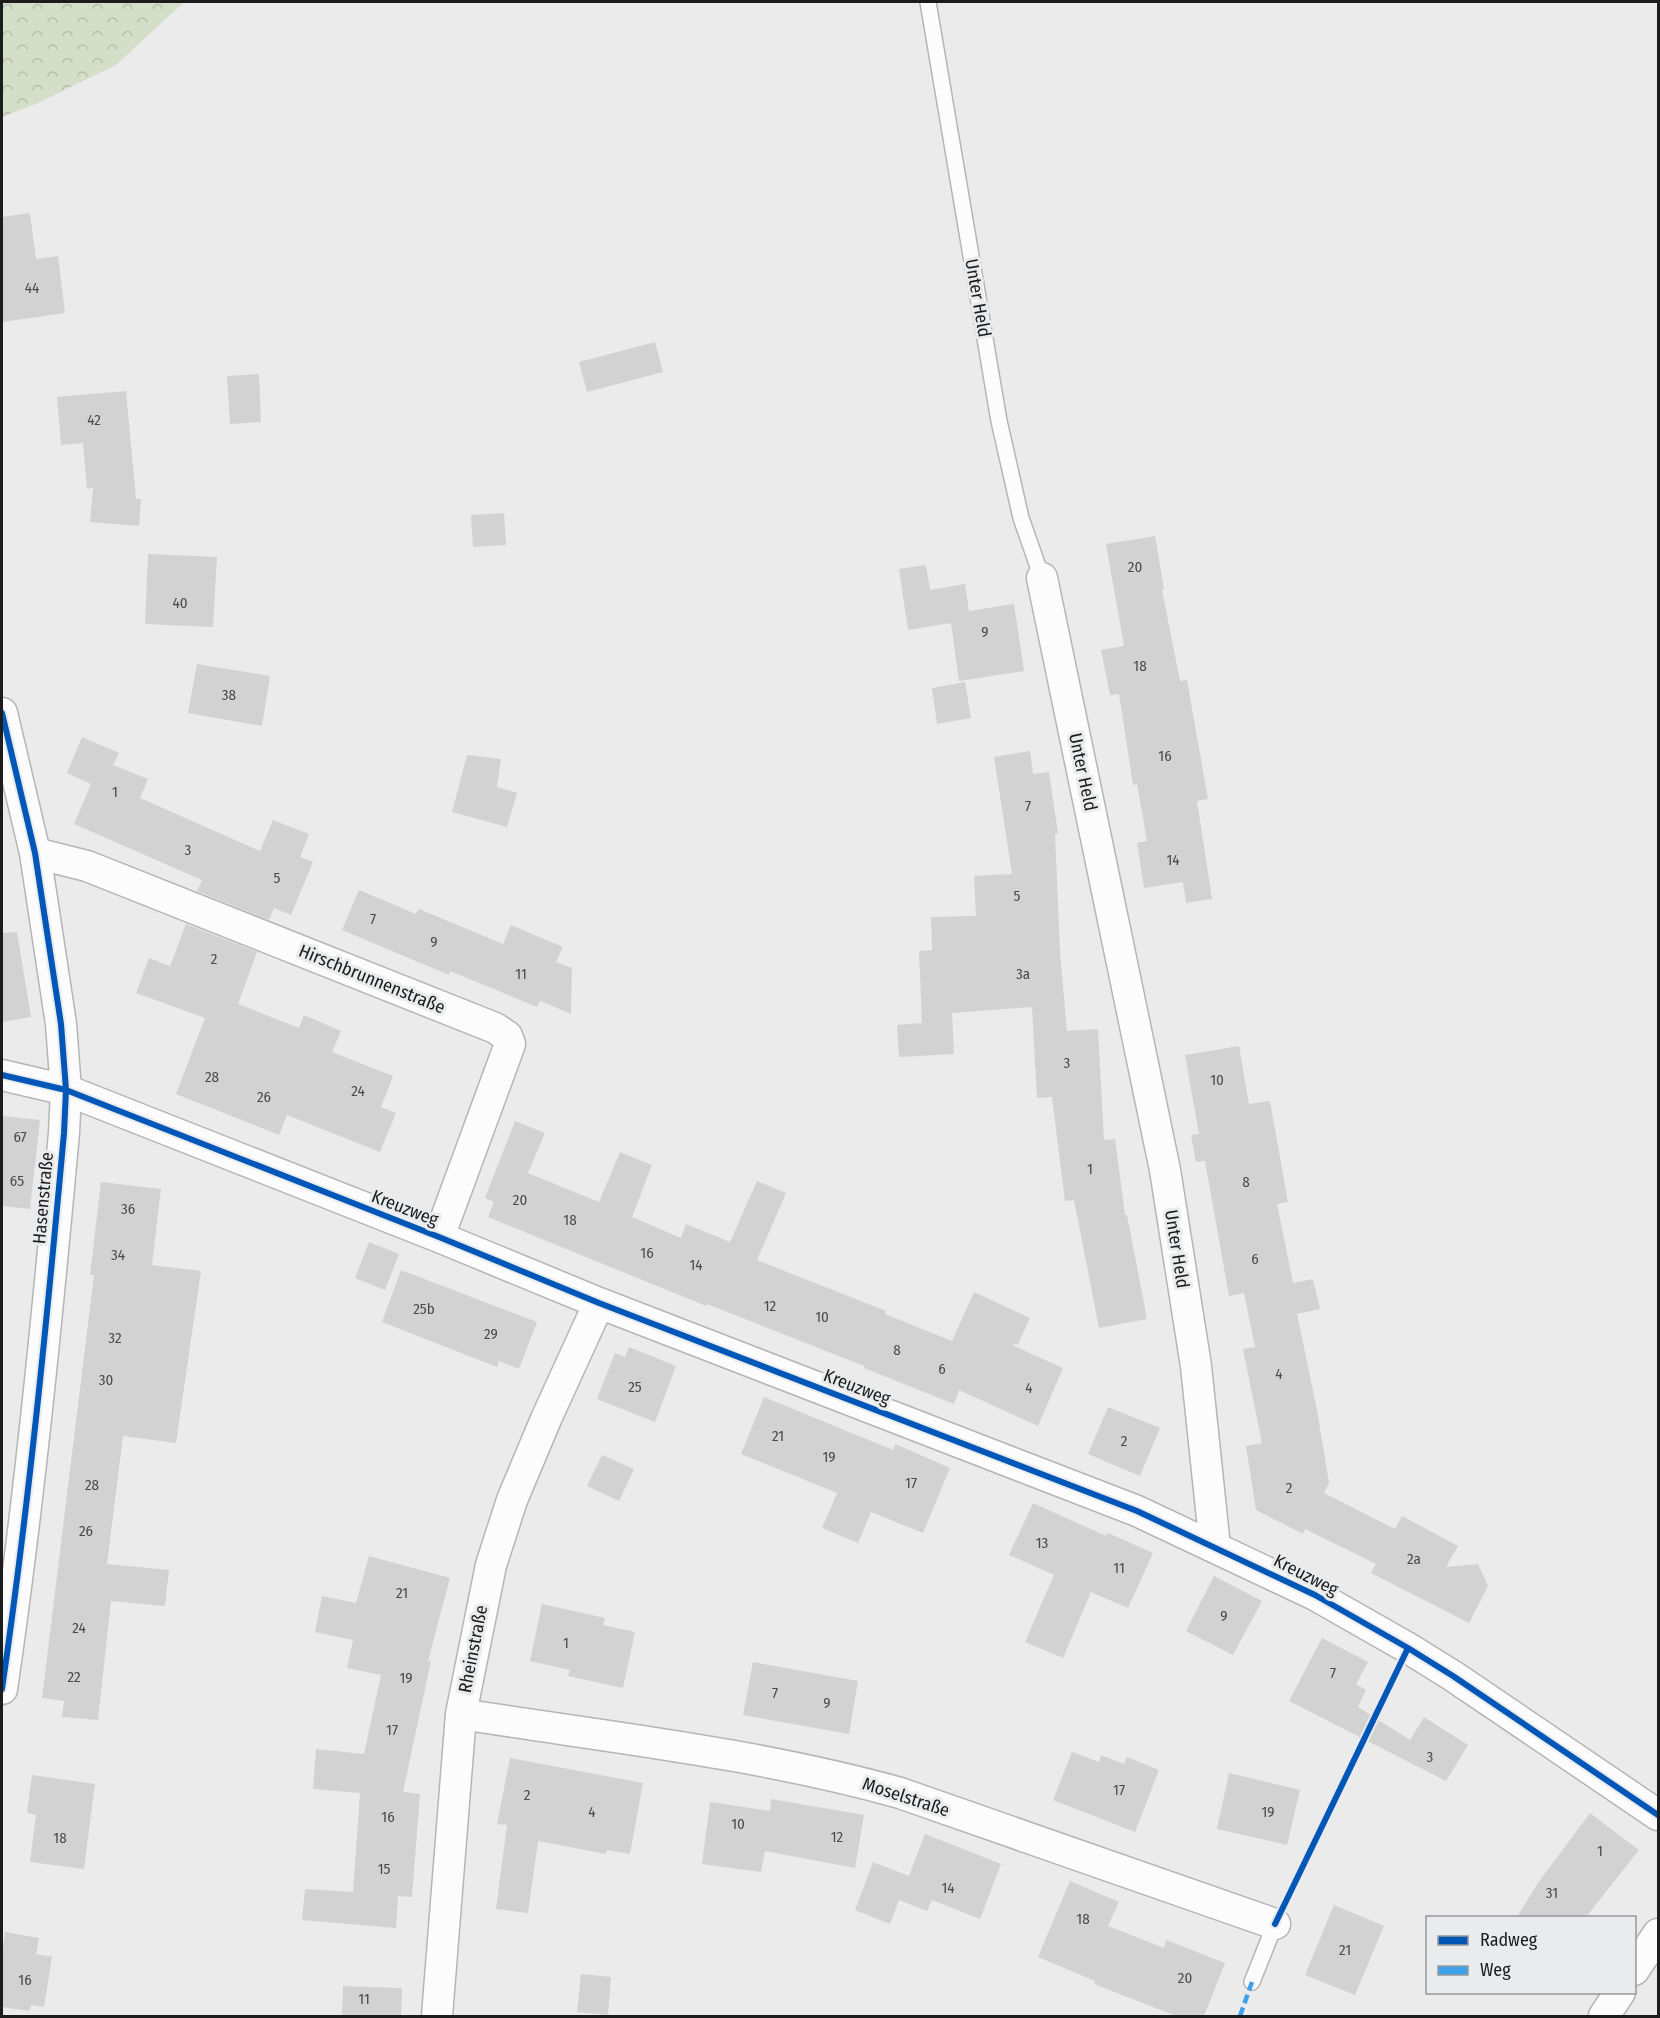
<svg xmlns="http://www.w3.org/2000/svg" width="1660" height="2018" viewBox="0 0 1660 2018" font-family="'Fira Sans Condensed',sans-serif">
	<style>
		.forest { fill: url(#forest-crowns) }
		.building { fill: #d2d2d3 }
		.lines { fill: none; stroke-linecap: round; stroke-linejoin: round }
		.service-casing { stroke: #b4b5b5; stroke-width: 18 }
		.minor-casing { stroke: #b4b5b5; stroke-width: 33 }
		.service { stroke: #fcfcfc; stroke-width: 15 }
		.minor { stroke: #fcfcfc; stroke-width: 30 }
		.quiet { stroke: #3da2ea; stroke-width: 4.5; stroke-dasharray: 9 4.5; stroke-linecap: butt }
		.cycleway-casing { stroke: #eaebed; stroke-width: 10 }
		.cycleway { stroke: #0057b8; stroke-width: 6 }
		.labels { text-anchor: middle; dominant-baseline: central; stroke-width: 6; stroke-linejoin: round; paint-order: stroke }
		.number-label { font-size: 15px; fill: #4a4a4a }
		.street-label { font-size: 18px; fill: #1c1c1d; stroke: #eaebed }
	</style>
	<defs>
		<pattern id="forest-crowns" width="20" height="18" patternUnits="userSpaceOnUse" patternTransform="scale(1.5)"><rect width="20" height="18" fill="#d4dfca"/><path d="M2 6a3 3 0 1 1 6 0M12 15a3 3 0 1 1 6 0" fill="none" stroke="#b5bfad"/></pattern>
	</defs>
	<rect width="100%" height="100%" fill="#ebebec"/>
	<!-- forest -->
	<path class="forest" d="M 2,2 L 184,2 L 116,65 L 36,104 L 2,117 Z"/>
	<!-- building -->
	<path class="building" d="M 30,213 L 36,259 L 58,256 L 65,313 L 2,322 L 2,217 Z
		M 655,342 L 663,372 L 587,392 L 579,362 Z
		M 259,374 L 261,422 L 230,424 L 227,376 Z
		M 126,391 L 136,499 L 141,499 L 139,526 L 90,522 L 93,488 L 87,489 L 83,443 L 61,445 L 57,397 Z
		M 504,513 L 506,545 L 473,547 L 471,515 Z
		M 1155,536 L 1164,589 L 1162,590 L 1180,681 L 1187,680 L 1208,799 L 1197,801 L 1212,899 L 1186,903 L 1183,882 L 1144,888 L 1137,843 L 1147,841 L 1137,784 L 1133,785 L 1119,694 L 1110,695 L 1101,650 L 1124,646 L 1106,544 Z
		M 148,554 L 217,557 L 213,627 L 145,624 Z
		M 926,565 L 930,590 L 965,584 L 969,611 L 1014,604 L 1024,671 L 959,681 L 951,623 L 908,630 L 899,569 Z
		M 197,664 L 270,676 L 262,726 L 188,713 Z
		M 965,682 L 971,718 L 937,724 L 932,688 Z
		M 82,737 L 119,753 L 113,765 L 148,779 L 140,798 L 260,851 L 273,820 L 309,834 L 300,857 L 313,862 L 291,915 L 274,908 L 269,920 L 197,891 L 202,880 L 74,824 L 91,784 L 67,773 Z
		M 1030,751 L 1033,774 L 1049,772 L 1058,833 L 1055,834 L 1060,952 L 1067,1031 L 1098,1029 L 1104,1140 L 1115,1139 L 1125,1215 L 1127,1215 L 1147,1319 L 1099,1328 L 1074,1200 L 1065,1201 L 1052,1097 L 1037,1098 L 1032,1007 L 952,1013 L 954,1054 L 899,1057 L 897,1025 L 922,1023 L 919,951 L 932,950 L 931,917 L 976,916 L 974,876 L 1012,874 L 994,757 Z
		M 467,755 L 501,759 L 497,787 L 517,793 L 507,827 L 452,812 Z
		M 359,890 L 416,914 L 419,909 L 503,944 L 511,925 L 563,947 L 556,962 L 572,968 L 571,1014 L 540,1001 L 537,1007 L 450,971 L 449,975 L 342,930 Z
		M 186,924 L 257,952 L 238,1004 L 299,1028 L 304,1015 L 341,1031 L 332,1052 L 393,1076 L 381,1107 L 396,1113 L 380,1152 L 287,1115 L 279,1135 L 176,1094 L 205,1018 L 136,993 L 149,958 L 170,966 Z
		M 17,932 L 31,1017 L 2,1022 L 2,933 Z
		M 1239,1046 L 1249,1104 L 1270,1101 L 1288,1202 L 1277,1204 L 1293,1283 L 1313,1279 L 1320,1309 L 1297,1314 L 1317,1410 L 1329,1483 L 1324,1493 L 1395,1529 L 1402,1516 L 1458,1546 L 1446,1567 L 1478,1564 L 1488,1586 L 1469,1623 L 1371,1573 L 1376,1564 L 1305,1529 L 1303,1534 L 1256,1510 L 1246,1446 L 1262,1443 L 1243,1349 L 1255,1347 L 1244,1293 L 1229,1296 L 1205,1161 L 1196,1162 L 1191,1135 L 1199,1134 L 1185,1055 Z
		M 2,1116 L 40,1120 L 30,1209 L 2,1206 Z
		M 515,1121 L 545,1133 L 528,1173 L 599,1202 L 620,1152 L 652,1165 L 632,1217 L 681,1238 L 686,1224 L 730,1242 L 757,1181 L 786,1193 L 757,1260 L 886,1311 L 885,1314 L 952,1341 L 974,1292 L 1030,1318 L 1018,1344 L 1012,1345 L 1063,1368 L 1038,1426 L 959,1390 L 954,1404 L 864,1368 L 864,1366 L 707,1304 L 706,1306 L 488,1217 L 494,1202 L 485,1198 Z
		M 101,1182 L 161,1189 L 152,1265 L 201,1271 L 176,1443 L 123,1436 L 107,1564 L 169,1570 L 165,1606 L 111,1601 L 98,1720 L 62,1717 L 64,1701 L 42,1698 L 94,1275 L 90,1275 Z
		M 369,1242 L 399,1254 L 385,1290 L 355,1278 Z
		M 401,1270 L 537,1322 L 519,1369 L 499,1361 L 497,1367 L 382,1322 Z
		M 629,1347 L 676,1366 L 655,1422 L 597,1399 L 615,1353 L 625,1357 Z
		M 764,1397 L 893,1450 L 895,1444 L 950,1468 L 923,1533 L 871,1512 L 858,1543 L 822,1528 L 837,1493 L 741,1454 Z
		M 1108,1407 L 1160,1428 L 1140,1476 L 1088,1454 Z
		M 602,1455 L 634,1469 L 619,1501 L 587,1486 Z
		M 1033,1503 L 1106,1536 L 1108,1533 L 1153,1553 L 1128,1608 L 1091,1592 L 1063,1658 L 1025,1642 L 1054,1575 L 1009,1555 Z
		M 369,1556 L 450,1578 L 428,1661 L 431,1661 L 403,1792 L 420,1794 L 412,1897 L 398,1896 L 396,1928 L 302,1920 L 305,1889 L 353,1892 L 360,1793 L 313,1789 L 316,1749 L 364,1754 L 381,1675 L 347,1668 L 353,1640 L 315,1632 L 322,1596 L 356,1603 Z
		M 1214,1576 L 1262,1601 L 1233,1655 L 1186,1631 Z
		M 542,1604 L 605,1618 L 603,1625 L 635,1632 L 623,1688 L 568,1676 L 570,1670 L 530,1661 Z
		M 1322,1638 L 1368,1662 L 1356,1684 L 1366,1690 L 1358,1707 L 1410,1740 L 1424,1717 L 1468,1745 L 1446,1781 L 1289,1701 Z
		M 753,1662 L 858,1681 L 849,1734 L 743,1715 Z
		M 1072,1752 L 1099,1762 L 1101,1755 L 1124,1764 L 1127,1757 L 1159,1770 L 1135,1832 L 1053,1800 Z
		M 510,1758 L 643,1783 L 630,1854 L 607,1850 L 606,1854 L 538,1841 L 528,1913 L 496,1909 L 507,1825 L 497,1824 Z
		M 1229,1773 L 1300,1790 L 1287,1845 L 1217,1829 Z
		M 32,1775 L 95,1784 L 84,1869 L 30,1862 L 36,1815 L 27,1813 Z
		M 771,1799 L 864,1815 L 855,1868 L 765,1851 L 761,1872 L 702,1864 L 710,1802 L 770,1811 Z
		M 1590,1813 L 1639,1850 L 1586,1917 L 1517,1917 L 1538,1883 Z
		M 925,1834 L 1001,1864 L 980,1919 L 932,1900 L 927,1911 L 899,1900 L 890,1924 L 855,1910 L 873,1862 L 909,1876 Z
		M 1070,1881 L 1119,1902 L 1108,1926 L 1164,1948 L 1166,1940 L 1225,1963 L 1204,2016 L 1176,2016 L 1094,1984 L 1095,1981 L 1038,1957 Z
		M 1334,1905 L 1384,1926 L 1355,1995 L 1305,1975 Z
		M 5,1932 L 39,1938 L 36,1954 L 52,1957 L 44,2007 L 31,2005 L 30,2011 L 2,2007 L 2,1953 Z
		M 581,1974 L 611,1977 L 608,2015 L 577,2012 Z
		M 343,1986 L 402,1988 L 401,2016 L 342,2016 Z"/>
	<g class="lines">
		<defs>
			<path id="service" d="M 928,2 L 999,421 L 1021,518 L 1042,578
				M 1252,1982 L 1275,1924"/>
			<path id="minor" d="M 1042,578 L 1165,1170 L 1196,1366 L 1215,1547
				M 2,713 L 35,853 L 61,1024 L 66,1090 L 64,1133 C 47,1319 29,1504 2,1689
				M 35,853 L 87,866 L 495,1028 L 507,1036 L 510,1044 L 439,1237
				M 2,1075 L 66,1090 L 439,1237 L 599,1303 L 1137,1511 L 1315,1595 L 1408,1648 L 1453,1676 L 1658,1815
				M 461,1714 C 607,1737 757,1753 900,1793 L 1275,1924
				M 1634,1970 L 1658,1934
				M 437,2016 L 461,1714 L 491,1565 L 512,1500 L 546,1419 L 599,1303
				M 1604,2016 L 1620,1992"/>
		</defs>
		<!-- service casing -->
		<use href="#service" class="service-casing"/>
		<!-- minor casing -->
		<use href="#minor" class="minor-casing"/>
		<!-- service -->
		<use href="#service" class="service"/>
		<!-- minor -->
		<use href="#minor" class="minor"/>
		<!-- quiet -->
		<path class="quiet" d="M 1240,2016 L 1252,1982"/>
		<defs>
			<path id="cycleway" d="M 2,713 L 35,853 L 61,1024 L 66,1090 L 64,1133 C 47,1319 29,1504 2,1689
				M 2,1075 L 66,1090 L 439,1237 L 599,1303 L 1137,1511 L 1315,1595 L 1408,1648 L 1453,1676 L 1658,1815
				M 1275,1924 L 1408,1648"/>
		</defs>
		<!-- cycleway casing -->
		<use href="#cycleway" class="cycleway-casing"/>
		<!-- cycleway -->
		<use href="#cycleway" class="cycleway"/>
	</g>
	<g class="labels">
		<!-- number labels -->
		<g class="number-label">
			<text x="32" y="288">44</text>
			<text x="94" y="420">42</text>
			<text x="1135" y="567">20</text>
			<text x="180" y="603">40</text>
			<text x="985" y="632">9</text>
			<text x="1140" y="666">18</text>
			<text x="229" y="695">38</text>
			<text x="1165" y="756">16</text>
			<text x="115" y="792">1</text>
			<text x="1028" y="806">7</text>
			<text x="188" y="850">3</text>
			<text x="1173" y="860">14</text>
			<text x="277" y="878">5</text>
			<text x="1017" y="896">5</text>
			<text x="373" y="919">7</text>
			<text x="434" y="942">9</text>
			<text x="214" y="959">2</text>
			<text x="521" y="974">11</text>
			<text x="1023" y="974">3a</text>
			<text x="1067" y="1063">3</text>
			<text x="212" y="1077">28</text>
			<text x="1217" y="1080">10</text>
			<text x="358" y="1091">24</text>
			<text x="264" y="1097">26</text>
			<text x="20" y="1137">67</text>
			<text x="1090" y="1169">1</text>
			<text x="17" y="1181">65</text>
			<text x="1246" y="1182">8</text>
			<text x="520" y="1200">20</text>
			<text x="128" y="1209">36</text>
			<text x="570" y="1220">18</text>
			<text x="647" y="1253">16</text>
			<text x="118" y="1255">34</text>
			<text x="1255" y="1259">6</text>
			<text x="696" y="1265">14</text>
			<text x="770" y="1306">12</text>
			<text x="424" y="1309">25b</text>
			<text x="822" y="1317">10</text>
			<text x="491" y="1334">29</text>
			<text x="115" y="1338">32</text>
			<text x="897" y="1350">8</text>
			<text x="942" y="1369">6</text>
			<text x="1279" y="1374">4</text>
			<text x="106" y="1380">30</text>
			<text x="635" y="1387">25</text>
			<text x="1029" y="1388">4</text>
			<text x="778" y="1436">21</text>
			<text x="1124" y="1441">2</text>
			<text x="829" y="1457">19</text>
			<text x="911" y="1483">17</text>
			<text x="92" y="1485">28</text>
			<text x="1289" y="1488">2</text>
			<text x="86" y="1531">26</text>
			<text x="1042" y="1543">13</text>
			<text x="1414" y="1559">2a</text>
			<text x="1119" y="1568">11</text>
			<text x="402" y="1593">21</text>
			<text x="1224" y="1616">9</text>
			<text x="79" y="1628">24</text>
			<text x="566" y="1643">1</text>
			<text x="1333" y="1673">7</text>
			<text x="74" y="1677">22</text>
			<text x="406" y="1678">19</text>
			<text x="775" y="1693">7</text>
			<text x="827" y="1703">9</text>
			<text x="392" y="1730">17</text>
			<text x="1430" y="1757">3</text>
			<text x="1119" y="1790">17</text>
			<text x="527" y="1795">2</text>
			<text x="592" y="1812">4</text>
			<text x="1268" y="1812">19</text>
			<text x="388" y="1817">16</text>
			<text x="738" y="1824">10</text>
			<text x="837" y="1837">12</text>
			<text x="60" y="1838">18</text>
			<text x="1600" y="1851">1</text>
			<text x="384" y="1869">15</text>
			<text x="948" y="1888">14</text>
			<text x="1552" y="1893">31</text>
			<text x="1083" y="1919">18</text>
			<text x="1345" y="1950">21</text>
			<text x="1185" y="1978">20</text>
			<text x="25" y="1980">16</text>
			<text x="364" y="1999">11</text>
		</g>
		<!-- street labels -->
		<g class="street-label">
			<text transform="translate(978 298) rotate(80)">Unter Held</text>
			<text transform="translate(1083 772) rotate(78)">Unter Held</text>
			<text transform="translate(372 979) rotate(22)">Hirschbrunnenstraße</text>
			<text transform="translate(43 1198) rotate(-85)">Hasenstraße</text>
			<text transform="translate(405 1208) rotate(21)">Kreuzweg</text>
			<text transform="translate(1177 1249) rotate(81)">Unter Held</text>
			<text transform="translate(857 1387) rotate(21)">Kreuzweg</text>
			<text transform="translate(1306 1575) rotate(27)">Kreuzweg</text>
			<text transform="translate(473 1649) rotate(-79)">Rheinstraße</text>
			<text transform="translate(906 1797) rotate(18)">Moselstraße</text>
		</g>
	</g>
	<!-- border -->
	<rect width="1660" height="2018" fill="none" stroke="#1c1c1d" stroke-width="6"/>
	<!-- legend -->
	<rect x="1426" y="1916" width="210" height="78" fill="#eaebed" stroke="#98989a" stroke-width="1.5"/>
	<rect x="1438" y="1936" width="30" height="9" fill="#0057b8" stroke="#98989a" stroke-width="1.5"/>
	<text x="1480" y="1946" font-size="18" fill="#1c1c1d">Radweg</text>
	<rect x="1438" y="1966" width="30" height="9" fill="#3da2ea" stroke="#98989a" stroke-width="1.5"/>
	<text x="1480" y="1976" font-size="18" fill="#1c1c1d">Weg</text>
</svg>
